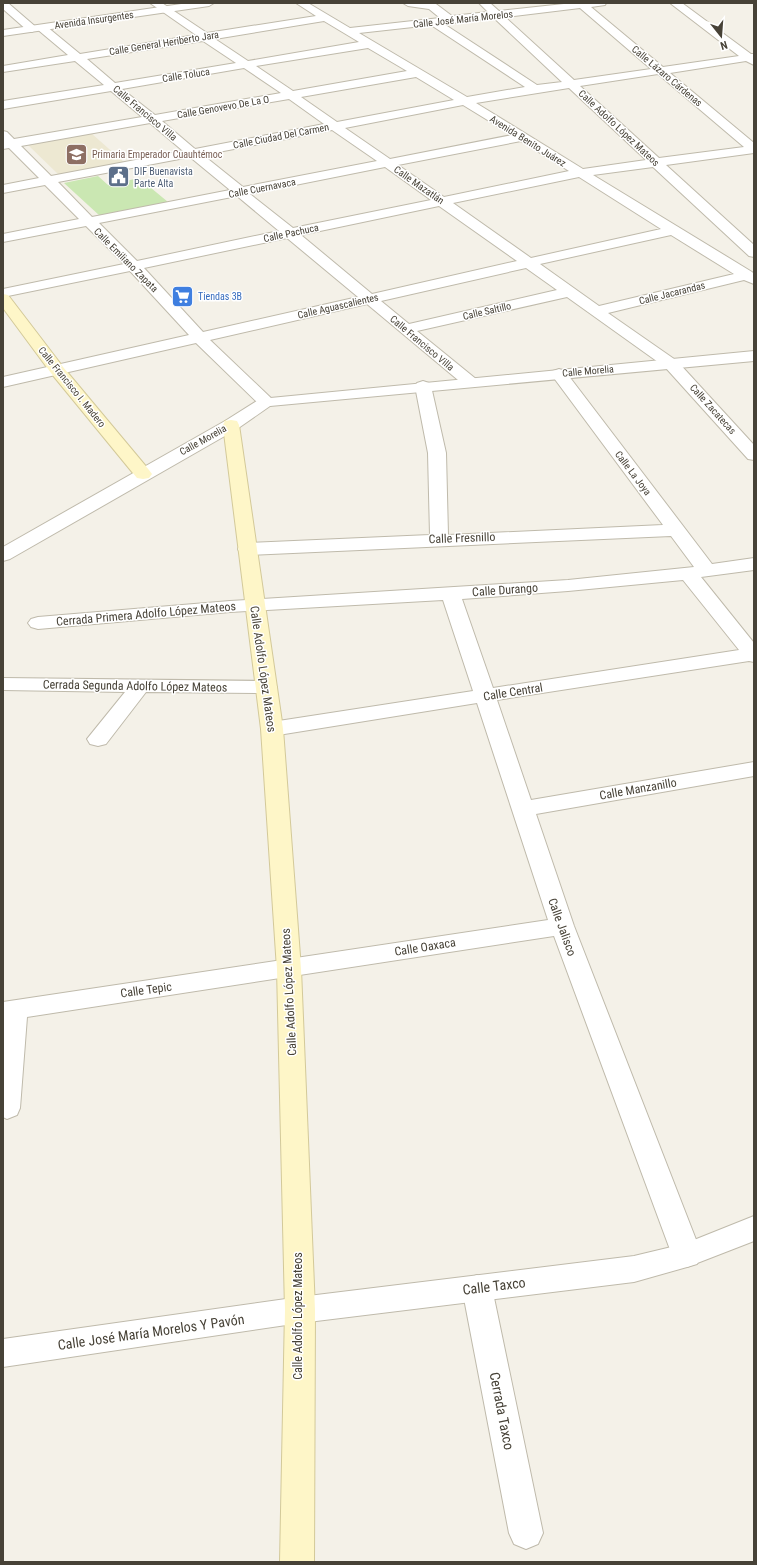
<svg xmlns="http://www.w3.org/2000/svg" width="757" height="1565" viewBox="0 0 757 1565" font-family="'Roboto Condensed',sans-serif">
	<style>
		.education { fill: #ede8d2 }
		.green { fill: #cae7b2 }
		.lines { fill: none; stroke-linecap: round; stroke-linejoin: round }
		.minor-casing { stroke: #bfbaab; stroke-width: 2 }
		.tertiary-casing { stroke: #bfbaab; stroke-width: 2 }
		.secondary-casing { stroke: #d3c999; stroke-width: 2 }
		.minor { fill: #fff; fill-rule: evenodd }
		.tertiary { fill: #fff; fill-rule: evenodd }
		.secondary { fill: #fef6c8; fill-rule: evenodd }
		.labels { text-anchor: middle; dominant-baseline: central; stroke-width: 3; stroke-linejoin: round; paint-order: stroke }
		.far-street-label { font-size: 10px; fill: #474237; stroke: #fff }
		.far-education-label { font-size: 10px; fill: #785e54; stroke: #fff; text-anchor: start }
		.far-service-label { font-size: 10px; fill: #4e5e75; stroke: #fff; text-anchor: start }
		.far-shop-label { font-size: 10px; fill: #366cbe; stroke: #fff; text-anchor: start }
		.street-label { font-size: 12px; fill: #474237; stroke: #fff }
		.near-street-label { font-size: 14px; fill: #474237; stroke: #fff }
	</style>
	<rect width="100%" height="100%" fill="#f4f1e8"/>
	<!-- education -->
	<path class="education" d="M 91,133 L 126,164 L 60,176 L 27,144 Z"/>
	<!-- green -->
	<path class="green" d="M 98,176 L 108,185 L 139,178 L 168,202 L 100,216 L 64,183 Z"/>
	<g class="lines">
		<defs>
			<path id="minor" d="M 3,3 L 8,3 L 37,28 L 42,25 L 46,26 L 80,54 L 196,35 L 150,3 L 162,3 L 207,33 L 316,16 L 296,3 L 308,3 L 350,28 L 440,18 L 429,9 L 408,6 L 403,3 L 436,4 L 452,16 L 488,12 L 479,3 L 490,3 L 499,11 L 573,3 L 606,3 L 605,5 L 591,7 L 663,67 L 739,56 L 670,3 L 682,3 L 751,54 L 754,54 L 754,65 L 746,61 L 670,73 L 754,143 L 754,153 L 666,165 L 754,245 L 754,257 L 749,256 L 653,167 L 593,175 L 752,272 L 754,274 L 754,284 L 744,280 L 608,313 L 677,361 L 754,445 L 754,460 L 748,459 L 665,367 L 567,297 L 417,331 L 476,379 L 478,382 L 476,385 L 470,387 L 464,385 L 367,304 L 210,340 L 272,399 L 274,402 L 272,405 L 266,407 L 260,405 L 196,343 L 3,387 L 3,377 L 189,335 L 130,271 L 3,297 L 3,289 L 124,264 L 86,226 L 3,242 L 3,234 L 79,219 L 45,185 L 3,193 L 3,185 L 39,178 L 9,148 L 3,149 L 3,131 L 7,132 L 14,139 L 142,117 L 111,91 L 3,109 L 3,101 L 104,85 L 75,61 L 3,72 L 3,66 L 68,55 L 37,29 L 32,32 L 28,31 L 3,9 ZM 580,8 L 651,69 L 574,80 L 505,17 ZM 494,18 L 562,82 L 537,85 L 444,24 ZM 324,21 L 359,42 L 248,61 L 215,39 ZM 431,25 L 525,87 L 467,97 L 359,33 ZM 203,41 L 236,63 L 115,83 L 87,59 ZM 368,48 L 407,71 L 293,91 L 256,66 ZM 244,68 L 281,93 L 155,115 L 122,89 ZM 658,74 L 744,147 L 659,158 L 580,86 ZM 416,77 L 454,100 L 337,122 L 301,97 ZM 569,88 L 646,160 L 583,169 L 476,103 ZM 289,99 L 324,124 L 195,149 L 162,121 ZM 463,105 L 512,135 L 390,159 L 345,128 ZM 150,123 L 183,151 L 51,176 L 21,146 ZM 332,130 L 377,161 L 243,187 L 203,155 ZM 521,141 L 569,171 L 444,197 L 398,165 ZM 190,157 L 230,190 L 92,217 L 58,182 ZM 385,167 L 431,200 L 293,228 L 250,194 ZM 579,177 L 661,229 L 531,258 L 453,203 ZM 237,196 L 279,231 L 137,261 L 99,223 ZM 439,206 L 517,261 L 372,294 L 301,235 ZM 671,235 L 734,274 L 599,306 L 540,264 ZM 287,238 L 358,297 L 203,332 L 144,268 ZM 526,268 L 557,290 L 409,324 L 381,301 Z
				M 559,369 L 565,371 L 712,564 L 754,558 L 754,570 L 701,577 L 754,643 L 754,662 L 749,661 L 497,700 L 531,800 L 754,762 L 754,776 L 536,814 L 574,926 L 702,1255 L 697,1264 L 687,1267 L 677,1264 L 672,1255 L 554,936 L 27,1017 L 20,1108 L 17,1115 L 7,1119 L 3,1117 L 3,1002 L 548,920 L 477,703 L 272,736 L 265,734 L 261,729 L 265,724 L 272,722 L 473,691 L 443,600 L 230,612 L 38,629 L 31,627 L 28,623 L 31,619 L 38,617 L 230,601 L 568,580 L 694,567 L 671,536 L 247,555 L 240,553 L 238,549 L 240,545 L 247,543 L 430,535 L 428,453 L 415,386 L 417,383 L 423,381 L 429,383 L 431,386 L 446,453 L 448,535 L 663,525 L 551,374 L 553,371 ZM 683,580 L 739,650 L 493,688 L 462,599 L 568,591 Z
				M 3,678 L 267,681 L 274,683 L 277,687 L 274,691 L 267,693 L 146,692 L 106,744 L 98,746 L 90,744 L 87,739 L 125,692 L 3,690 Z
				M 477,1275 L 487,1279 L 492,1288 L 543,1533 L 538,1544 L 526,1549 L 514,1544 L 509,1533 L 462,1288 L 467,1279 Z"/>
			<path id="tertiary" d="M 188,3 L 214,3 L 209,6 L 3,36 L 3,30 Z
				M 754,351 L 754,361 L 270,406 L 237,429 L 10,559 L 3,561 L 3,547 L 225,421 L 260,399 Z
				M 754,1216 L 754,1241 L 687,1267 L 634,1282 L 300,1323 L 3,1367 L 3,1339 L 300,1297 L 634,1256 L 684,1244 Z"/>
			<path id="secondary" d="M 3,294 L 8,295 L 63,367 L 149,470 L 152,474 L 149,478 L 143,479 L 137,478 L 51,373 L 3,308 Z
				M 231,420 L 237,421 L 239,425 L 283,729 L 301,969 L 315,1310 L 314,1562 L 280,1562 L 285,1310 L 277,969 L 261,729 L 223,425 L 225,421 Z"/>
		</defs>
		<!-- minor casing -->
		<use href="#minor" class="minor-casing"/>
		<!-- tertiary casing -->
		<use href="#tertiary" class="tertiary-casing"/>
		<!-- secondary casing -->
		<use href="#secondary" class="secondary-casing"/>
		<!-- minor -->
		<use href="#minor" class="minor"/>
		<!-- tertiary -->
		<use href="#tertiary" class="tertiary"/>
		<!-- secondary -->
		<use href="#secondary" class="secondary"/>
	</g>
	<!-- icons -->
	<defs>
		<symbol id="school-square" viewBox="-11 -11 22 22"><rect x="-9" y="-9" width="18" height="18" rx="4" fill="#8d6e63" stroke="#fff"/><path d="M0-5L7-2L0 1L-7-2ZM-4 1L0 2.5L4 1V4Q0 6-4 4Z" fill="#fff"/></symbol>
		<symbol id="civic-square" viewBox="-11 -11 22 22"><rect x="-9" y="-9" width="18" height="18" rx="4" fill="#5c6f8a" stroke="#fff"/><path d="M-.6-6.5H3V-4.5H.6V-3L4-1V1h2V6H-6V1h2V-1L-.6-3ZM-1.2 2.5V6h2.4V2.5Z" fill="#fff"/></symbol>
		<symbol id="supermarket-square" viewBox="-11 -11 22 22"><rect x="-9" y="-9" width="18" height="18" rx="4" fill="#3f7fe0" stroke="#fff"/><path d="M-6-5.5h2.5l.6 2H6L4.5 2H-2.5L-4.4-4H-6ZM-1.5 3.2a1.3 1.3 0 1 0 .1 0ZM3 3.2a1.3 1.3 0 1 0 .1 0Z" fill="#fff"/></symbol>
	</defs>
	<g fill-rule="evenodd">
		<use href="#school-square" x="64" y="142" width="25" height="25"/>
		<use href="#civic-square" x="106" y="164" width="25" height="25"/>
		<use href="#supermarket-square" x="170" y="284" width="25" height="25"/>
	</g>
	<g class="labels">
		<!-- far-street labels -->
		<g class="far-street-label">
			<text transform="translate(463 19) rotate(-6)">Calle José María Morelos</text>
			<text transform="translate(94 20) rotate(-8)">Avenida Insurgentes</text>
			<text transform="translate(164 43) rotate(-9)">Calle General Heriberto Jara</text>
			<text transform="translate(186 75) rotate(-9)">Calle Toluca</text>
			<text transform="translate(667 76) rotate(40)">Calle Lázaro Cárdenas</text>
			<text transform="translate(223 107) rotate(-10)">Calle Genovevo De La O</text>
			<text transform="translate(145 113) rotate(40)">Calle Francisco Villa</text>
			<text transform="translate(619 128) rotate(43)">Calle Adolfo López Mateos</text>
			<text transform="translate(281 136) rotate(-11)">Calle Ciudad Del Carmen</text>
			<text transform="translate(528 141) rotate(32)">Avenida Benito Juárez</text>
			<text transform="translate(419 185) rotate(35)">Calle Mazatlán</text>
			<text transform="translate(262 188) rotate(-11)">Calle Cuernavaca</text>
			<text transform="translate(291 233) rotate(-12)">Calle Pachuca</text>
			<text transform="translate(126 260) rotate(45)">Calle Emiliano Zapata</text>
			<text transform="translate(672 293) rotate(-14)">Calle Jacarandas</text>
			<text transform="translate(338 306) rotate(-13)">Calle Aguascalientes</text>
			<text transform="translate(487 311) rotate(-13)">Calle Saltillo</text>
			<text transform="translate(422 343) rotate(40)">Calle Francisco Villa</text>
			<text transform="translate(588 371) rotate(-5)">Calle Morelia</text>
			<text transform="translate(72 387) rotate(51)">Calle Francisco I. Madero</text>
			<text transform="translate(713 409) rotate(48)">Calle Zacatecas</text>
			<text transform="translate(203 440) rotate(-29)">Calle Morelia</text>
			<text transform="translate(633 473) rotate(53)">Calle La Joya</text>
		</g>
		<!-- far-education labels -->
		<g class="far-education-label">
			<text x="92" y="154">Primaria Emperador Cuauhtémoc</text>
		</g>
		<!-- far-service labels -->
		<g class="far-service-label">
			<text x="134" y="171">DIF Buenavista<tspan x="134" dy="12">Parte Alta</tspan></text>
		</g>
		<!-- far-shop labels -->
		<g class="far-shop-label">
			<text x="198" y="296">Tiendas 3B</text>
		</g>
		<!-- street labels -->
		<g class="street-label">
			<text transform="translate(462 538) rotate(-2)">Calle Fresnillo</text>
			<text transform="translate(505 590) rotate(-4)">Calle Durango</text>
			<text transform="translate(146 614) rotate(-5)">Cerrada Primera Adolfo López Mateos</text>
			<text transform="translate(263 669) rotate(82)">Calle Adolfo López Mateos</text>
			<text transform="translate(135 686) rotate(1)">Cerrada Segunda Adolfo López Mateos</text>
			<text transform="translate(513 692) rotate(-9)">Calle Central</text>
			<text transform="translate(638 789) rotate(-10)">Calle Manzanillo</text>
			<text transform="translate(562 927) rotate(70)">Calle Jalisco</text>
			<text transform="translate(425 947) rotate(-9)">Calle Oaxaca</text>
			<text transform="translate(146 990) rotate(-8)">Calle Tepic</text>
			<text transform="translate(289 992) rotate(-93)">Calle Adolfo López Mateos</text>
			<text transform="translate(298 1316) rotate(-90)">Calle Adolfo López Mateos</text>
		</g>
		<!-- near-street labels -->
		<g class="near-street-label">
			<text transform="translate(494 1286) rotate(-7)">Calle Taxco</text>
			<text transform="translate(151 1332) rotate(-8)">Calle José María Morelos Y Pavón</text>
			<text transform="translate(502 1411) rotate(79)">Cerrada Taxco</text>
		</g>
	</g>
	<!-- border -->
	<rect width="757" height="1565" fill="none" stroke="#474237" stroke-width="8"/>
	<!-- north arrow -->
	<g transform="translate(721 36) rotate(163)" stroke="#ffffff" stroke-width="3" paint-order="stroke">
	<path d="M0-3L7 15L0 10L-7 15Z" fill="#474237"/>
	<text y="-6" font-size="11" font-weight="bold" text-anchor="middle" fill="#474237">N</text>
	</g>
</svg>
